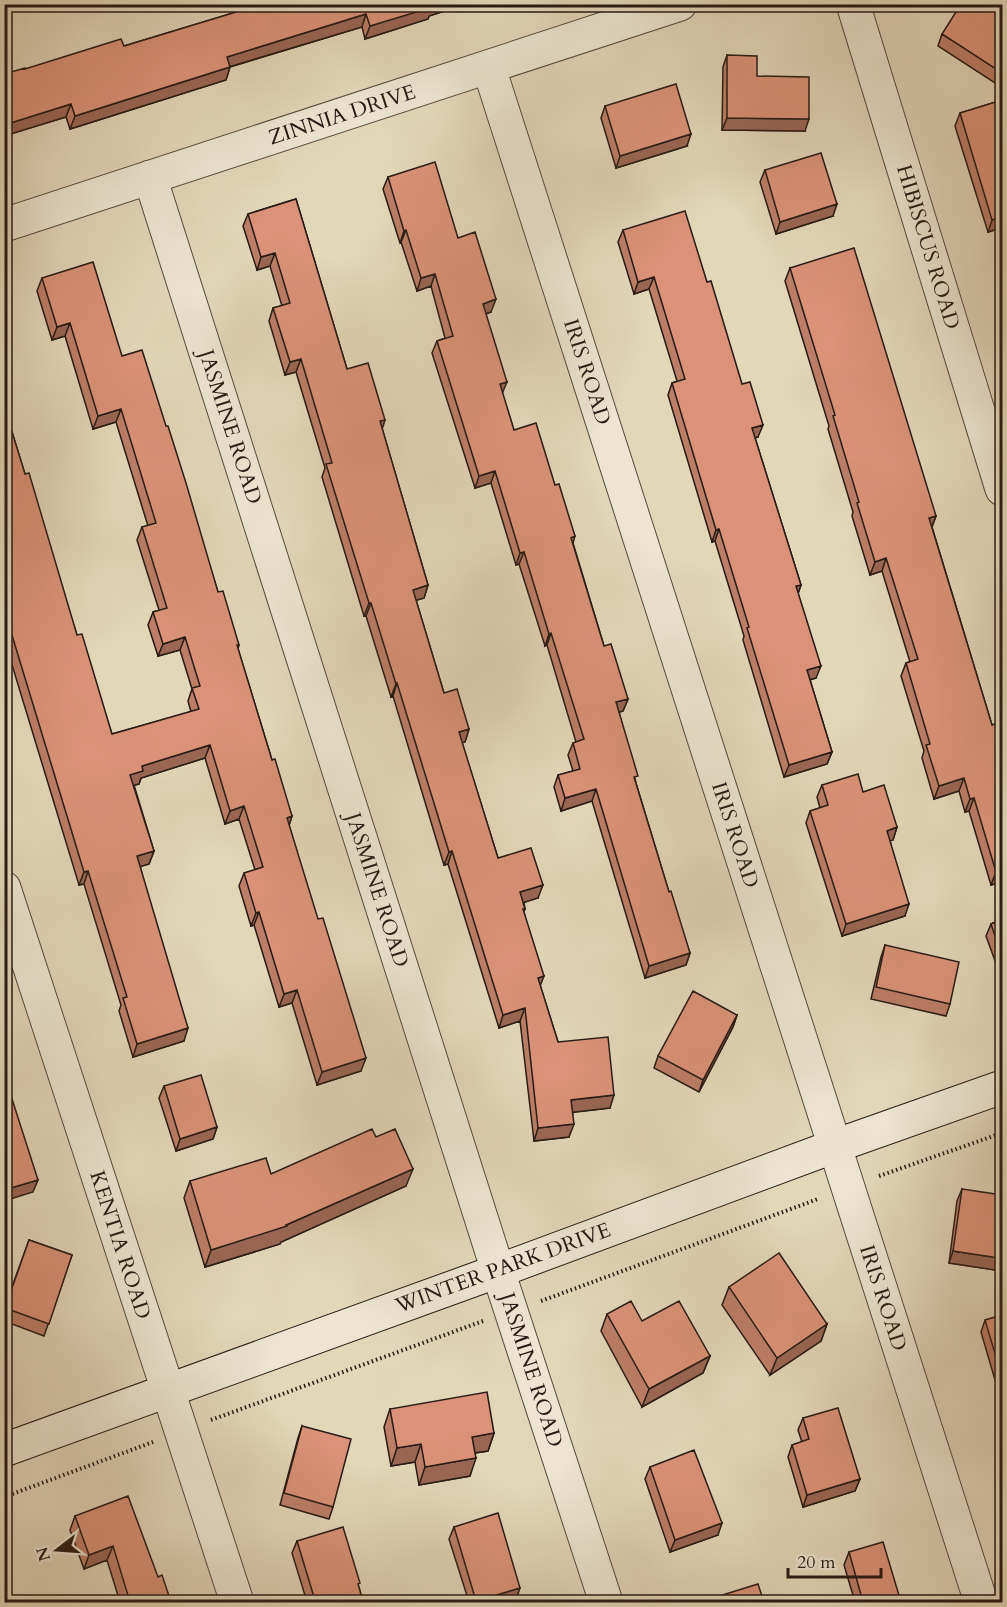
<svg xmlns="http://www.w3.org/2000/svg" width="1007" height="1607" viewBox="0 0 1007 1607" font-family="Cardo,serif">
	<style>
		.lines { fill: none; stroke-linecap: round; stroke-linejoin: round }
		.street-casing { stroke: #56493e; stroke-width: 35 }
		.secondary-casing { stroke: #271a14; stroke-width: 35 }
		.path { stroke: #271a14; stroke-width: 4; stroke-dasharray: 1.5 3; stroke-linecap: butt }
		.street { stroke: #ede5d2; stroke-width: 33 }
		.secondary { stroke: #ede5d2; stroke-width: 33 }
		.wall { fill: #bc7e67; stroke: #271a14; stroke-width: 1.5 }
		.shaded-wall { fill: #996654; stroke: #271a14; stroke-width: 1.5 }
		.building { fill: #db9278; stroke: #271a14; stroke-width: 1.5 }
		.labels { text-anchor: middle; dominant-baseline: central; stroke-width: 5; stroke-linejoin: round; paint-order: stroke }
		.street-label { font-size: 21px; fill: #271a14; stroke: #ede5d2 }
	</style>
	<rect width="100%" height="100%" fill="#e3d7ba"/>
	<filter id="stains"><feTurbulence type="fractalNoise" baseFrequency=".00333" numOctaves="4"/><feColorMatrix values="0 0 0 0 .2 0 0 0 0 .09 0 0 0 0 .02 0 0 0 .5 -.17"/></filter>
	<radialGradient id="worn" r=".72"><stop offset=".6" stop-color="#630" stop-opacity="0"/><stop offset="1" stop-color="#630" stop-opacity=".3"/></radialGradient>
	<g class="lines">
		<defs>
			<path id="street" d="M 853,4 L 1002,489
				M 489,68 L 981,1602
				M 150,177 L 498,1271 L 606,1602
				M 4,225 L 680,4
				M 4,888 L 237,1602"/>
			<path id="secondary" d="M 4,1450 L 498,1271 L 835,1146 L 1002,1087"/>
		</defs>
		<!-- street casing -->
		<use href="#street" class="street-casing"/>
		<!-- secondary casing -->
		<use href="#secondary" class="secondary-casing"/>
		<!-- path -->
		<path class="path" d="M 879,1176 L 1002,1133
			M 541,1301 L 818,1199
			M 211,1420 L 483,1321
			M 4,1497 L 153,1442"/>
		<!-- street -->
		<use href="#street" class="street"/>
		<!-- secondary -->
		<use href="#secondary" class="secondary"/>
	</g>
	<!-- wall -->
	<path class="wall" d="M 254,4 L 466,4 L 429,16 L 428,19 L 365,39 L 362,27 L 230,67 L 226,80 L 70,129 L 66,117 L 4,136 L 4,74 L 124,46 L 253,7 Z
		M 942,34 L 1002,71 L 995,83 L 938,46 Z
		M 727,55 L 757,76 L 805,131 L 722,130 L 723,67 Z
		M 1002,100 L 1002,231 L 1001,228 L 988,232 L 955,126 L 960,113 Z
		M 605,106 L 687,146 L 616,168 L 601,118 Z
		M 765,170 L 833,216 L 776,234 L 760,182 Z
		M 388,177 L 458,238 L 491,312 L 486,314 L 502,393 L 514,430 L 555,485 L 575,536 L 573,543 L 604,646 L 628,699 L 623,711 L 619,712 L 636,783 L 669,892 L 690,953 L 686,965 L 645,978 L 592,801 L 561,811 L 554,787 L 558,775 L 573,771 L 568,755 L 573,743 L 576,742 L 547,645 L 545,646 L 519,564 L 516,565 L 491,483 L 475,488 L 432,353 L 437,341 L 445,338 L 431,286 L 417,291 L 401,242 L 400,243 L 383,189 Z
		M 296,199 L 347,369 L 382,428 L 428,585 L 424,598 L 416,600 L 444,693 L 469,729 L 465,742 L 462,743 L 498,858 L 538,898 L 524,902 L 525,909 L 524,912 L 540,985 L 558,1042 L 610,1108 L 573,1112 L 569,1137 L 534,1141 L 520,1021 L 499,1028 L 448,864 L 444,865 L 393,696 L 391,697 L 366,616 L 364,616 L 322,477 L 325,468 L 296,372 L 285,375 L 269,321 L 273,308 L 282,306 L 270,266 L 257,270 L 243,226 L 248,214 Z
		M 623,230 L 707,282 L 758,437 L 755,438 L 801,585 L 798,593 L 816,678 L 810,680 L 832,752 L 827,764 L 784,777 L 743,640 L 744,636 L 715,541 L 712,542 L 668,395 L 672,383 L 677,381 L 649,289 L 634,294 L 618,242 Z
		M 790,268 L 936,516 L 932,527 L 992,725 L 1002,722 L 1002,882 L 991,885 L 969,811 L 965,812 L 959,791 L 934,799 L 922,758 L 924,751 L 901,676 L 906,663 L 910,662 L 882,571 L 870,575 L 852,516 L 853,512 L 828,429 L 829,426 L 785,281 Z
		M 42,278 L 122,356 L 166,426 L 218,592 L 239,645 L 238,649 L 272,760 L 292,816 L 289,825 L 361,1071 L 317,1085 L 292,1003 L 279,1007 L 254,925 L 251,926 L 239,886 L 244,873 L 255,870 L 239,819 L 225,824 L 205,758 L 141,778 L 139,784 L 134,785 L 154,851 L 149,864 L 140,866 L 184,1041 L 133,1057 L 119,1011 L 121,1005 L 84,884 L 79,885 L 6,645 L 4,646 L 4,406 L 25,474 L 77,635 L 112,734 L 191,712 L 188,701 L 192,689 L 180,650 L 158,656 L 148,625 L 153,612 L 159,610 L 137,540 L 142,527 L 148,526 L 116,422 L 93,429 L 65,336 L 52,340 L 37,291 Z
		M 822,785 L 863,792 L 897,827 L 893,840 L 890,840 L 905,916 L 842,936 L 806,823 L 810,811 L 820,808 L 817,797 Z
		M 1002,919 L 1002,980 L 986,936 L 991,924 Z
		M 885,945 L 950,1004 L 946,1016 L 871,999 L 881,957 Z
		M 737,1015 L 733,1027 L 699,1092 L 654,1068 L 658,1056 Z
		M 164,1086 L 217,1127 L 213,1139 L 176,1151 L 159,1098 Z
		M 376,1137 L 406,1186 L 281,1242 L 280,1244 L 205,1267 L 184,1198 L 190,1181 L 271,1174 Z
		M 962,1189 L 999,1258 L 995,1270 L 949,1263 L 957,1201 Z
		M 29,1240 L 72,1255 L 44,1336 L 4,1321 L 4,1309 Z
		M 729,1287 L 827,1324 L 821,1341 L 770,1375 L 722,1305 Z
		M 607,1314 L 642,1321 L 710,1356 L 703,1373 L 642,1407 L 601,1331 Z
		M 1002,1315 L 1002,1404 L 981,1332 L 985,1320 Z
		M 390,1409 L 494,1433 L 488,1451 L 475,1453 L 470,1476 L 419,1485 L 415,1462 L 391,1466 L 384,1427 Z
		M 803,1418 L 860,1479 L 855,1491 L 803,1507 L 788,1457 L 792,1445 L 802,1442 L 798,1430 Z
		M 302,1426 L 333,1507 L 329,1519 L 280,1505 L 298,1438 Z
		M 650,1467 L 718,1535 L 670,1552 L 645,1479 Z
		M 75,1516 L 158,1577 L 171,1602 L 120,1602 L 107,1560 L 84,1569 L 70,1530 Z
		M 454,1527 L 516,1600 L 507,1602 L 469,1602 L 449,1539 Z
		M 297,1541 L 359,1587 L 363,1602 L 307,1602 L 292,1553 Z
		M 849,1552 L 901,1602 L 855,1602 L 844,1565 Z"/>
	<!-- shaded-wall -->
	<path class="shaded-wall" d="M 432,4 L 466,4 L 429,16 L 428,19 L 365,39 L 370,26 Z
		M 366,14 L 362,27 L 222,69 L 227,57 Z
		M 1002,66 L 1002,71 L 995,83 L 999,71 Z
		M 230,67 L 226,80 L 70,129 L 75,116 Z
		M 71,104 L 66,117 L 4,136 L 4,125 Z
		M 727,118 L 809,119 L 805,131 L 722,130 Z
		M 691,134 L 687,146 L 616,168 L 620,156 Z
		M 837,204 L 833,216 L 776,234 L 780,222 Z
		M 1002,216 L 1002,225 L 1001,228 L 988,232 L 992,220 Z
		M 406,230 L 401,242 L 400,243 L 404,231 Z
		M 275,253 L 270,266 L 257,270 L 261,257 Z
		M 435,274 L 431,286 L 417,291 L 421,278 Z
		M 654,277 L 649,289 L 634,294 L 638,282 Z
		M 496,299 L 491,312 L 478,316 L 483,304 Z
		M 70,323 L 65,336 L 52,340 L 57,327 Z
		M 301,359 L 296,372 L 285,375 L 290,362 Z
		M 507,382 L 502,394 L 500,384 Z
		M 121,409 L 116,422 L 93,429 L 98,416 Z
		M 385,420 L 381,433 L 380,421 Z
		M 763,425 L 758,437 L 747,441 L 752,428 Z
		M 495,471 L 491,483 L 475,488 L 479,476 Z
		M 936,516 L 931,529 L 929,518 Z
		M 719,529 L 715,541 L 712,542 L 716,530 Z
		M 524,552 L 519,564 L 516,565 L 520,553 Z
		M 886,558 L 882,571 L 870,575 L 875,562 Z
		M 428,585 L 424,598 L 408,603 L 413,590 Z
		M 801,585 L 797,597 L 796,586 Z
		M 369,603 L 371,603 L 366,616 L 364,616 Z
		M 11,632 L 6,645 L 4,646 L 4,637 L 6,634 Z
		M 551,633 L 547,645 L 545,646 L 549,634 Z
		M 185,637 L 180,650 L 158,656 L 163,644 Z
		M 821,666 L 816,678 L 802,682 L 807,670 Z
		M 397,683 L 393,696 L 391,697 L 396,684 Z
		M 628,699 L 623,711 L 611,715 L 616,702 Z
		M 469,729 L 465,742 L 454,745 L 459,732 Z
		M 210,745 L 205,758 L 141,778 L 139,784 L 126,788 L 130,775 L 142,766 Z
		M 832,752 L 827,764 L 784,777 L 789,765 Z
		M 964,778 L 959,791 L 934,799 L 939,786 Z
		M 596,789 L 592,801 L 561,811 L 565,798 Z
		M 974,798 L 969,811 L 965,812 L 970,799 Z
		M 244,806 L 239,819 L 225,824 L 230,811 Z
		M 292,816 L 288,829 L 287,818 Z
		M 897,827 L 893,840 L 882,843 L 887,831 Z
		M 154,851 L 149,864 L 133,869 L 137,856 Z
		M 452,851 L 448,864 L 444,865 L 449,852 Z
		M 1002,870 L 1002,882 L 991,885 L 996,872 Z
		M 88,871 L 84,884 L 79,885 L 84,872 Z
		M 543,885 L 538,898 L 516,905 L 520,892 Z
		M 909,904 L 905,916 L 842,936 L 846,924 Z
		M 259,912 L 254,925 L 251,926 L 256,913 Z
		M 690,953 L 686,965 L 645,978 L 649,966 Z
		M 544,976 L 539,989 L 538,978 Z
		M 297,990 L 292,1003 L 279,1007 L 284,994 Z
		M 525,1008 L 520,1021 L 499,1028 L 503,1015 Z
		M 737,1015 L 733,1027 L 699,1092 L 703,1080 Z
		M 188,1028 L 184,1041 L 133,1057 L 137,1044 Z
		M 366,1058 L 361,1071 L 317,1085 L 322,1072 Z
		M 614,1095 L 610,1108 L 567,1113 L 571,1100 Z
		M 574,1124 L 569,1137 L 534,1141 L 538,1128 Z
		M 217,1127 L 213,1139 L 176,1151 L 180,1139 Z
		M 413,1169 L 406,1186 L 281,1242 L 280,1244 L 205,1267 L 211,1250 L 286,1225 Z
		M 38,1180 L 33,1192 L 4,1201 L 4,1190 Z
		M 953,1251 L 999,1258 L 995,1270 L 949,1263 Z
		M 827,1324 L 821,1341 L 770,1375 L 777,1358 Z
		M 710,1356 L 703,1373 L 642,1407 L 649,1389 Z
		M 494,1433 L 488,1451 L 466,1454 L 472,1437 Z
		M 421,1444 L 415,1462 L 391,1466 L 397,1448 Z
		M 476,1458 L 470,1476 L 419,1485 L 425,1467 Z
		M 860,1479 L 855,1491 L 803,1507 L 807,1495 Z
		M 722,1523 L 718,1535 L 670,1552 L 675,1540 Z
		M 113,1546 L 107,1560 L 84,1569 L 89,1555 Z
		M 520,1588 L 516,1600 L 507,1602 L 476,1602 L 476,1601 Z
		M 318,1596 L 316,1602 L 312,1602 L 314,1597 Z"/>
	<!-- building -->
	<path class="building" d="M 255,4 L 432,4 L 433,7 L 370,26 L 366,14 L 227,57 L 230,67 L 75,116 L 71,104 L 4,125 L 4,74 L 25,68 L 25,69 L 121,39 L 124,46 L 256,6 Z
		M 961,4 L 1002,4 L 1002,66 L 999,71 L 942,34 Z
		M 727,55 L 757,56 L 757,76 L 809,77 L 809,119 L 727,118 Z
		M 676,84 L 691,134 L 620,156 L 605,106 Z
		M 1002,100 L 1002,216 L 992,220 L 960,113 Z
		M 821,153 L 837,204 L 780,222 L 765,170 Z
		M 435,162 L 458,238 L 475,232 L 496,299 L 483,304 L 507,382 L 500,384 L 514,430 L 536,423 L 555,485 L 559,484 L 575,536 L 571,538 L 604,646 L 611,644 L 628,699 L 616,702 L 638,776 L 634,777 L 669,892 L 671,891 L 690,953 L 649,966 L 596,789 L 565,798 L 558,775 L 580,769 L 573,743 L 584,739 L 551,633 L 549,634 L 524,552 L 520,553 L 495,471 L 479,476 L 437,341 L 453,336 L 435,274 L 421,278 L 406,230 L 404,231 L 388,177 Z
		M 296,199 L 347,369 L 368,363 L 385,420 L 380,421 L 428,585 L 413,590 L 444,693 L 457,689 L 469,729 L 459,732 L 498,858 L 531,848 L 543,885 L 520,892 L 525,909 L 523,909 L 544,976 L 538,978 L 558,1042 L 608,1037 L 614,1095 L 571,1100 L 574,1124 L 538,1128 L 525,1008 L 503,1015 L 452,851 L 449,852 L 397,683 L 396,684 L 371,603 L 369,603 L 326,464 L 332,463 L 301,359 L 290,362 L 273,308 L 290,303 L 275,253 L 261,257 L 248,214 Z
		M 685,211 L 707,282 L 711,281 L 742,384 L 750,382 L 763,425 L 752,428 L 801,585 L 796,586 L 821,666 L 807,670 L 832,752 L 789,765 L 747,628 L 749,627 L 719,529 L 716,530 L 672,383 L 685,379 L 654,277 L 638,282 L 623,230 Z
		M 854,248 L 936,516 L 929,518 L 992,725 L 1002,722 L 1002,870 L 996,872 L 974,798 L 970,799 L 964,778 L 939,786 L 926,745 L 930,744 L 906,663 L 918,659 L 886,558 L 875,562 L 857,503 L 859,502 L 833,416 L 835,415 L 790,268 Z
		M 93,262 L 122,356 L 142,350 L 166,426 L 168,426 L 186,483 L 218,592 L 223,591 L 239,645 L 237,645 L 272,760 L 275,759 L 292,816 L 287,818 L 318,919 L 323,918 L 366,1058 L 322,1072 L 297,990 L 284,994 L 259,912 L 256,913 L 244,873 L 263,867 L 244,806 L 230,811 L 210,745 L 142,766 L 143,771 L 130,775 L 154,851 L 137,856 L 188,1028 L 137,1044 L 123,998 L 127,997 L 88,871 L 84,872 L 11,632 L 6,634 L 4,630 L 4,406 L 25,474 L 29,473 L 77,635 L 82,634 L 112,734 L 199,709 L 192,688 L 200,686 L 185,637 L 163,644 L 153,612 L 167,608 L 142,527 L 156,523 L 121,409 L 98,416 L 70,323 L 57,327 L 42,278 Z
		M 858,774 L 863,792 L 884,785 L 897,827 L 887,831 L 909,904 L 846,924 L 810,811 L 828,805 L 822,785 Z
		M 1002,919 L 1002,957 L 991,924 Z
		M 885,945 L 959,962 L 950,1004 L 876,987 Z
		M 693,991 L 737,1015 L 703,1080 L 658,1056 Z
		M 4,1074 L 38,1180 L 4,1190 Z
		M 201,1075 L 217,1127 L 180,1139 L 164,1086 Z
		M 372,1129 L 376,1137 L 395,1129 L 413,1169 L 286,1225 L 287,1226 L 211,1250 L 190,1181 L 266,1158 L 271,1174 Z
		M 962,1189 L 1002,1195 L 1002,1235 L 999,1258 L 953,1251 Z
		M 29,1240 L 72,1255 L 49,1324 L 5,1308 Z
		M 779,1253 L 827,1324 L 777,1358 L 729,1287 Z
		M 631,1301 L 642,1321 L 679,1301 L 710,1356 L 649,1389 L 607,1314 Z
		M 1002,1315 L 1002,1377 L 985,1320 Z
		M 487,1392 L 494,1433 L 472,1437 L 476,1458 L 425,1467 L 421,1444 L 397,1448 L 390,1409 Z
		M 838,1408 L 860,1479 L 807,1495 L 792,1445 L 809,1439 L 803,1418 Z
		M 302,1426 L 351,1439 L 333,1507 L 284,1493 Z
		M 694,1450 L 722,1523 L 675,1540 L 650,1467 Z
		M 128,1496 L 158,1577 L 162,1575 L 171,1602 L 130,1602 L 113,1546 L 89,1555 L 75,1516 Z
		M 498,1513 L 520,1588 L 476,1601 L 454,1527 Z
		M 343,1527 L 360,1583 L 358,1584 L 363,1602 L 320,1602 L 318,1596 L 314,1597 L 297,1541 Z
		M 883,1542 L 901,1602 L 863,1602 L 849,1552 Z
		M 4,1558 L 9,1559 L 4,1601 Z
		M 758,1584 L 764,1602 L 703,1602 L 703,1601 Z"/>
	<g class="labels">
		<!-- street labels -->
		<g class="street-label">
			<text transform="translate(342 115) rotate(-18)">ZINNIA DRIVE</text>
			<text transform="translate(928 247) rotate(73)">HIBISCUS ROAD</text>
			<text transform="translate(587 372) rotate(72)">IRIS ROAD</text>
			<text transform="translate(230 427) rotate(72)">JASMINE ROAD</text>
			<text transform="translate(735 835) rotate(72)">IRIS ROAD</text>
			<text transform="translate(377 890) rotate(72)">JASMINE ROAD</text>
			<text transform="translate(120 1245) rotate(72)">KENTIA ROAD</text>
			<text transform="translate(503 1268) rotate(-20)">WINTER PARK DRIVE</text>
			<text transform="translate(883 1298) rotate(72)">IRIS ROAD</text>
			<text transform="translate(531 1370) rotate(72)">JASMINE ROAD</text>
		</g>
	</g>
	<!-- margin -->
	<rect width="1007" height="1607" fill="none" stroke="#e3d7ba" stroke-width="24"/>
	<rect x="6" y="6" width="995" height="1595" fill="none" stroke="#271a14" stroke-width="3"/>
	<rect x="12" y="12" width="983" height="1583" fill="none" stroke="#271a14" stroke-width="1.5"/>
	<!-- north arrow -->
	<g transform="translate(57 1550) rotate(253)" stroke="#ede5d2" stroke-width="4.5" paint-order="stroke">
	<path d="M0-4.5L10 22L0 15L-10 22Z" fill="#271a14"/>
	<text y="-9" font-size="16" font-weight="bold" text-anchor="middle" fill="#271a14">N</text>
	</g>
	<!-- scale -->
	<path d="M788 1568v9h93v-9" fill="none" stroke="#271a14" stroke-width="3"/>
	<text x="797" y="1568" font-size="18" fill="#271a14" stroke="#ede5d2" stroke-width="4.5" paint-order="stroke">20 m</text>
	<rect width="100%" height="100%" filter="url(#stains)"/>
	<rect width="100%" height="100%" fill="url(#worn)"/>
</svg>
